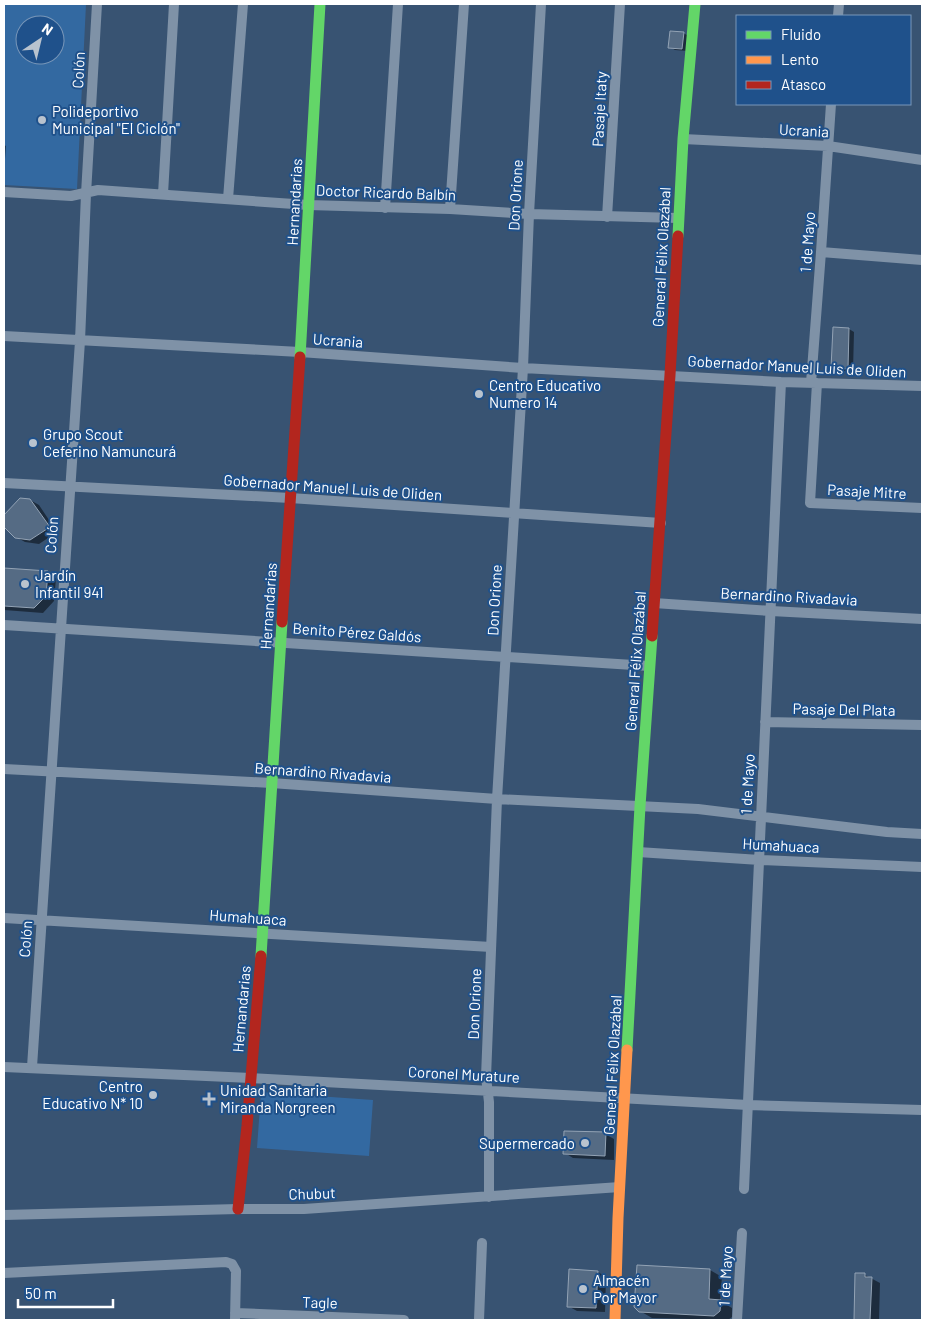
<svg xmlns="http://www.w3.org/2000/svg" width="926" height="1324" viewBox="0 0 926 1324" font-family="Barlow,sans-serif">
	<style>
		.green { fill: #3369a1; fill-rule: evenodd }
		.shadow { fill: #0007 }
		.building { fill: #556b84; stroke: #93a3b5 }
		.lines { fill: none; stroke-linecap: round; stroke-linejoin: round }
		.street { stroke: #7f92a7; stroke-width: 10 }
		.fast { stroke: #63d668; stroke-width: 11 }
		.slow { stroke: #ff974d; stroke-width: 11 }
		.jam { stroke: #b3261e; stroke-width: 11 }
		.poi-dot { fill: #b9c3ce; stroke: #1f518b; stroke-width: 2 }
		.labels { text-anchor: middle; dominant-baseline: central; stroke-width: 4; stroke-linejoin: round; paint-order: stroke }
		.street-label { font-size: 15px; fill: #fff; stroke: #1f518b }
		.poi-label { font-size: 15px; fill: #fff; stroke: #1f518b; text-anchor: start }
	</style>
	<rect width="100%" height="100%" fill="#385372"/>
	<!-- green -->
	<path class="green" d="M 4,4 L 86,4 L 77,189 L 4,185 ZM 25,25 L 55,25 L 55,55 L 25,55 Z
		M 261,1092 L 373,1100 L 369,1156 L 257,1148 Z"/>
	<!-- shadow -->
	<path class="shadow" d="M 683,33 L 689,36 L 688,51 L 675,50 L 670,47 Z
		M 4,145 L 6,146 L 4,172 Z
		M 849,329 L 854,332 L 853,371 L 838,371 L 832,367 Z
		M 21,499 L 30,500 L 39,505 L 57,532 L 39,544 L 25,542 L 16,537 L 4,525 L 4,517 Z
		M 4,569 L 47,573 L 56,578 L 54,601 L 43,613 L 4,610 Z
		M 605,1134 L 614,1139 L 614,1160 L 573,1158 L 565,1153 Z
		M 638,1266 L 710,1270 L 722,1277 L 720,1301 L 732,1308 L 732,1317 L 728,1320 L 652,1318 L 640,1311 Z
		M 598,1272 L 606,1277 L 605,1312 L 577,1311 L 568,1306 Z
		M 857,1274 L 865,1275 L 880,1283 L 879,1320 L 855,1320 Z"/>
	<!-- building -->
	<path class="building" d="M 670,31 L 684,32 L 682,49 L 668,48 Z
		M 833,327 L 849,328 L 848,369 L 831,368 Z
		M 20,498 L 30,499 L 50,527 L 30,540 L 15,538 L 4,527 L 4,515 Z
		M 4,568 L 48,571 L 46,596 L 34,608 L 4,606 Z
		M 564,1131 L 606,1132 L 605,1156 L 563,1154 Z
		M 637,1265 L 710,1269 L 709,1299 L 721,1300 L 720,1311 L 714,1316 L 639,1312 L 634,1307 Z
		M 569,1269 L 598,1271 L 596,1308 L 567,1307 Z
		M 855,1273 L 865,1273 L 865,1277 L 872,1277 L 870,1320 L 854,1320 Z"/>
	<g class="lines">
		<!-- street -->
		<path class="street" d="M 838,16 L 839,4
			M 683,139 L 828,146 L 922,160
			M 4,192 L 71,196 L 98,190 L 308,205 L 450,209 L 529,214 L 678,218
			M 163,194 L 174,4
			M 228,199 L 243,4
			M 385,208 L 398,4
			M 450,209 L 464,4
			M 607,217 L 620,4
			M 821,252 L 922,260
			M 4,336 L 300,352 L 523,368 L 781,382 L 922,386
			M 811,383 L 821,252 L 831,104
			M 817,383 L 810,503 L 922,508
			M 4,483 L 290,498 L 661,523
			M 654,603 L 771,611 L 922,619
			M 4,625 L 649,666
			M 765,722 L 922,725
			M 4,769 L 271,783 L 497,799 L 698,809 L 887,832 L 922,834
			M 638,852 L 760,860 L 922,867
			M 4,918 L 491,947
			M 4,1067 L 251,1078 L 748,1105 L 922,1110
			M 32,1067 L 80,341 L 86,194 L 97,4
			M 744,1189 L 781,382
			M 489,1197 L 489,1102 L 486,1077 L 497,799 L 523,368 L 529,214 L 541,4
			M 4,1215 L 238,1209 L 304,1209 L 620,1187
			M 4,1273 L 226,1262 L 232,1264 L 236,1271 L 235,1320
			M 235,1313 L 404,1320
			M 479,1320 L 482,1243
			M 737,1320 L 742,1233"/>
		<!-- fast -->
		<path class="fast" d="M 678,236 L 683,139 L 695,4
			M 300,357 L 320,4
			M 261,956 L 282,622
			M 627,1050 L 640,806 L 652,636"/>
		<!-- slow -->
		<path class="slow" d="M 615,1320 L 618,1218 L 627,1050"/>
		<!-- jam -->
		<path class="jam" d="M 282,622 L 300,357
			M 652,636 L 670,375 L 678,236
			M 238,1209 L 247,1126 L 261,956"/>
	</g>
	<!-- markers -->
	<g class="poi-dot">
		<circle cx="42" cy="120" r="5"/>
		<circle cx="479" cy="394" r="5"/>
		<circle cx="33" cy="443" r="5"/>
		<circle cx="25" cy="584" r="5"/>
		<circle cx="153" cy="1095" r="5"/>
		<path d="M206.5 1091.5h5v5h5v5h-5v5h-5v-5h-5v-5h5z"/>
		<circle cx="585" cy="1143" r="5"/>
		<circle cx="583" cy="1289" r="5"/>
	</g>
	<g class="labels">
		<!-- street labels -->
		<g class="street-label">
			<text transform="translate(78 70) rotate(-87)">Colón</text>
			<text transform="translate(599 109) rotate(-87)">Pasaje Itaty</text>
			<text transform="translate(804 130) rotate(3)">Ucrania</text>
			<text transform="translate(386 192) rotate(2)">Doctor Ricardo Balbín</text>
			<text transform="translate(515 195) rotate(-87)">Don Orione</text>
			<text transform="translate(294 202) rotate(-87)">Hernandarias</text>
			<text transform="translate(807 242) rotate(-86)">1 de Mayo</text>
			<text transform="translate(661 257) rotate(-87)">General Félix Olazábal</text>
			<text transform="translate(338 340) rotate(4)">Ucrania</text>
			<text transform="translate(797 366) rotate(3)">Gobernador Manuel Luis de Oliden</text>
			<text transform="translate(333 487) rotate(4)">Gobernador Manuel Luis de Oliden</text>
			<text transform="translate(867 491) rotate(3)">Pasaje Mitre</text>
			<text transform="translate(51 535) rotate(-86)">Colón</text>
			<text transform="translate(789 596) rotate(3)">Bernardino Rivadavia</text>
			<text transform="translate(494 600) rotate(-87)">Don Orione</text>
			<text transform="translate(268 606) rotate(-86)">Hernandarias</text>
			<text transform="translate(357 632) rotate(4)">Benito Pérez Galdós</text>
			<text transform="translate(635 661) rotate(-86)">General Félix Olazábal</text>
			<text transform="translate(844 709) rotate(1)">Pasaje Del Plata</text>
			<text transform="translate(323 772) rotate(4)">Bernardino Rivadavia</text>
			<text transform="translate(747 784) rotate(-87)">1 de Mayo</text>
			<text transform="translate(781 845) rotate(3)">Humahuaca</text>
			<text transform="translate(248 917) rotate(4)">Humahuaca</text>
			<text transform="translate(25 939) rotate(-86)">Colón</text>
			<text transform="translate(474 1004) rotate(-88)">Don Orione</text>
			<text transform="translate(241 1009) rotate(-85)">Hernandarias</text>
			<text transform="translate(612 1065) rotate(-87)">General Félix Olazábal</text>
			<text transform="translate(464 1074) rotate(3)">Coronel Murature</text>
			<text transform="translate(312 1193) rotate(-2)">Chubut</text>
			<text transform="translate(725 1276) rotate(-87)">1 de Mayo</text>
			<text transform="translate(320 1302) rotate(2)">Tagle</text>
		</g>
		<!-- poi labels -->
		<g class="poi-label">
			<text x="52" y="111">Polideportivo<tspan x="52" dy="17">Municipal "El Ciclón"</tspan></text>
			<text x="489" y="385">Centro Educativo<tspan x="489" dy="17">Numero 14</tspan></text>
			<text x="43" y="434">Grupo Scout<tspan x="43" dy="17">Ceferino Namuncurá</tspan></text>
			<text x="35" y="575">Jardín<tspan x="35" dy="17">Infantil 941</tspan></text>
			<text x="143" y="1086" text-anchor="end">Centro<tspan x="143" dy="17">Educativo N* 10</tspan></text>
			<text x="220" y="1090">Unidad Sanitaria<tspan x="220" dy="17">Miranda Norgreen</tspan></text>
			<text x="575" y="1143" text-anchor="end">Supermercado</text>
			<text x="593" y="1280">Almacén<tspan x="593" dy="17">Por Mayor</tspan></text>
		</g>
	</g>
	<!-- border -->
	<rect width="926" height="1324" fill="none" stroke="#ffffff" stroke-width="10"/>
	<!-- legend -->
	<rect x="736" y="15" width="175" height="90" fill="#1f518b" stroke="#7997b9"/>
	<rect x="746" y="31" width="25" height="8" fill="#63d668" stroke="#7997b9"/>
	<text x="781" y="40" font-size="15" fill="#ffffff">Fluido</text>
	<rect x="746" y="56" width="25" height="8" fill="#ff974d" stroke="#7997b9"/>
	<text x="781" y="65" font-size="15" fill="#ffffff">Lento</text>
	<rect x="746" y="81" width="25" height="8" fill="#b3261e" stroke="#7997b9"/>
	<text x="781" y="90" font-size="15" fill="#ffffff">Atasco</text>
	<!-- north arrow -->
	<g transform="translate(40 40) rotate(35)"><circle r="24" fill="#1f518b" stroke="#7997b9"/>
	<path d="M0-4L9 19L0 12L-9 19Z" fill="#b9c3ce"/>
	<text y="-8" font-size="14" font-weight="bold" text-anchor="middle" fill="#ffffff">N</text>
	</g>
	<!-- scale -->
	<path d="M18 1299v8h95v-8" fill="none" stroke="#ffffff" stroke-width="2.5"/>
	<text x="25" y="1299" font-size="15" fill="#ffffff" stroke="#1f518b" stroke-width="4" paint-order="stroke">50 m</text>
</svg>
